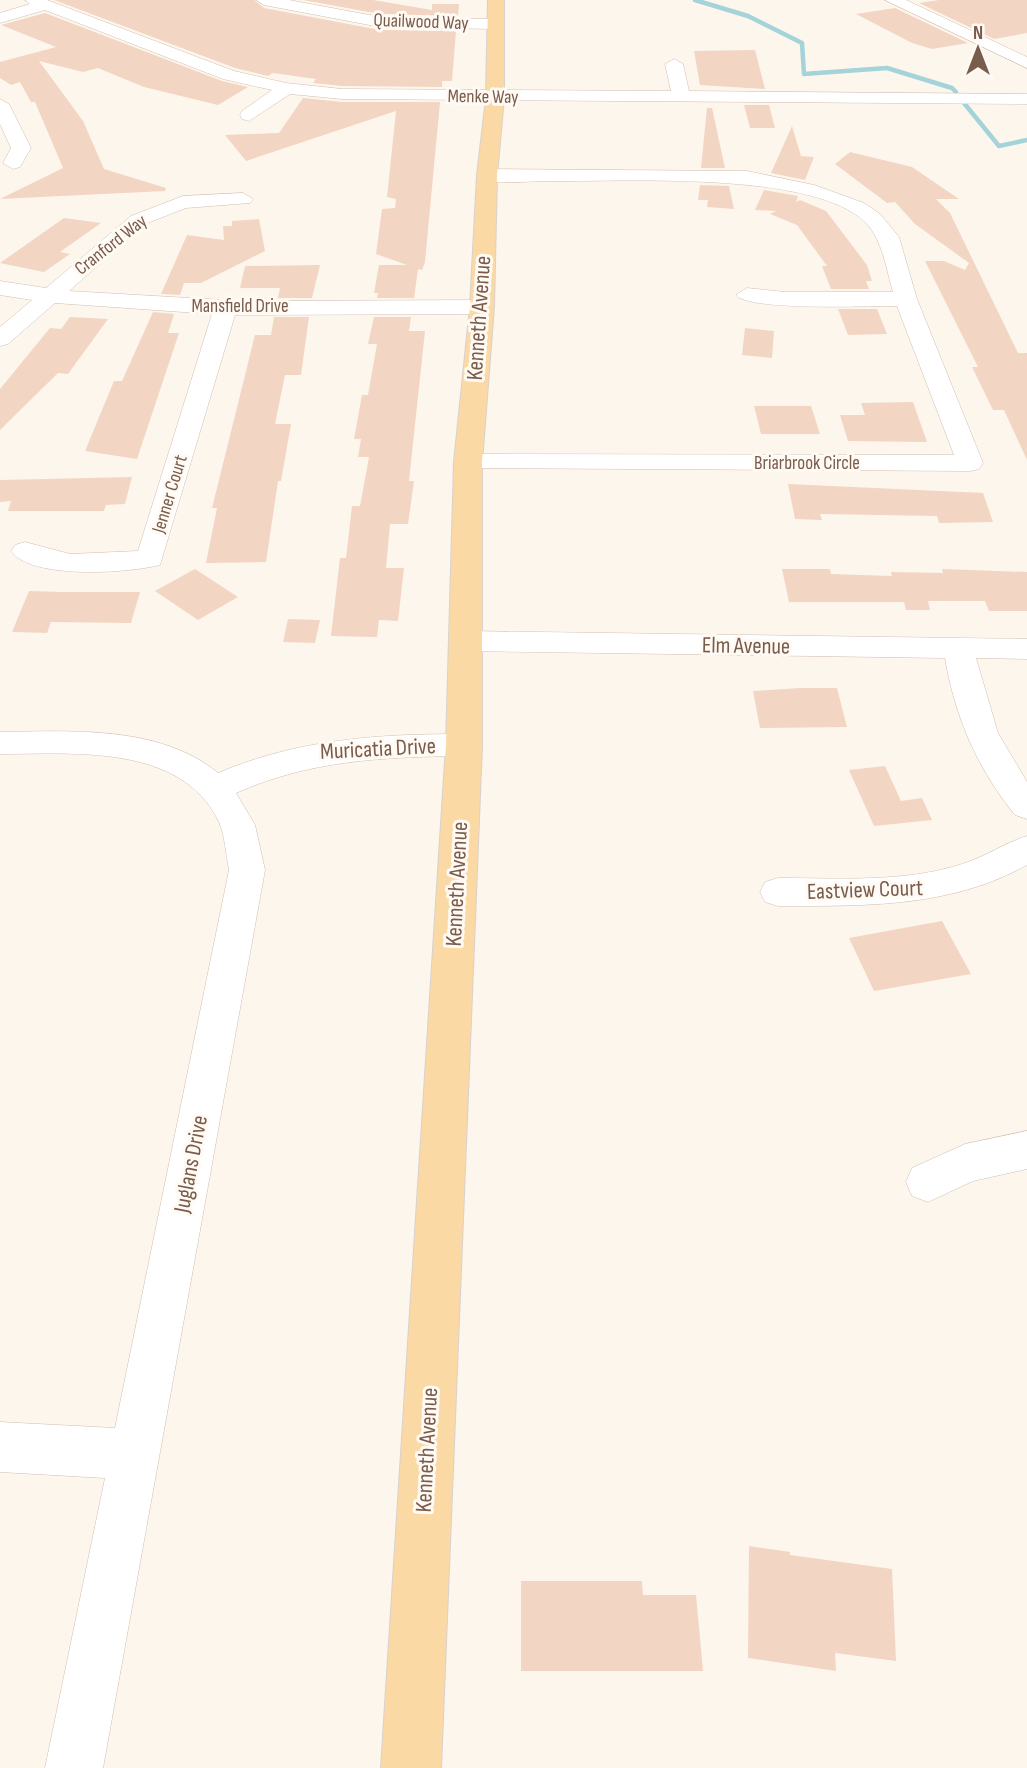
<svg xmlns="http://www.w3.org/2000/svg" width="1027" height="1768" viewBox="0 0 1027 1768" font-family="'Sofia Sans Condensed',sans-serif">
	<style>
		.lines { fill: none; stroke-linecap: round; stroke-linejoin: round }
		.stream { stroke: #a5d3da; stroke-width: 4.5 }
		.building { fill: #f3d5c3 }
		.minor-casing { stroke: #d1beb0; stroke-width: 1 }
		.major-casing { stroke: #dad1cd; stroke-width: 2 }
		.minor { fill: #fff; fill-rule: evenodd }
		.major { fill: #fbd9a5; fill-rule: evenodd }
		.labels { text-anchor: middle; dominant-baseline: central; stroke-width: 6; stroke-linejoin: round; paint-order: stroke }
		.far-street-label { font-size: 19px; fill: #7a5c4d; stroke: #fffaf3 }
		.street-label { font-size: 23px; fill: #7a5c4d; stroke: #fffaf3 }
	</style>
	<rect width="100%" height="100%" fill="#fdf6ec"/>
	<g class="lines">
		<!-- stream -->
		<path class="stream" d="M 695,0 L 748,16 L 802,43 L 804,74 L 887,68 L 952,88 L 956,92
			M 964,103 L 999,146 L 1027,140"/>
	</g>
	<!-- building -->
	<path class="building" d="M 54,0 L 254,0 L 264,8 L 380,30 L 456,31 L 452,81 L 442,81 L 442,87 L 342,86 L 313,83 L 316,79 L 273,73 L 268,76 L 235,68 Z
		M 303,0 L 373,0 L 432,10 L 432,4 L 459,4 L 458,16 L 380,14 Z
		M 939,0 L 1027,0 L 1027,33 L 994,39 L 919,3 Z
		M 895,8 L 968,43 L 932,49 L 912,43 L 856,14 Z
		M 45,13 L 222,81 L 248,87 L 218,105 L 144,87 L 98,68 L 83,72 L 39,61 L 83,121 L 104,169 L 166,188 L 165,191 L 0,199 L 63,168 L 35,102 L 31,102 L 20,82 L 11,85 L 0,78 L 0,62 L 56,47 L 1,25 Z
		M 755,50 L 765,89 L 700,85 L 694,51 Z
		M 303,98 L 342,102 L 440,102 L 425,262 L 422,270 L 418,269 L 414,298 L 377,298 L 378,293 L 374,293 L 379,265 L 407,265 L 376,254 L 382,209 L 395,208 L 396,199 L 387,197 L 396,111 L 246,161 L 225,135 L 279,133 Z
		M 744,105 L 769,105 L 775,128 L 750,128 Z
		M 707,108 L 712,108 L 725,168 L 701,168 Z
		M 792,126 L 801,156 L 814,157 L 805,180 L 771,173 Z
		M 850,152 L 912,167 L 959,199 L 936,199 L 950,213 L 1018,353 L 1027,353 L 1027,460 L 1004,410 L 993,410 L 972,367 L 978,367 L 925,261 L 944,261 L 965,270 L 969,263 L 915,224 L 895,202 L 887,203 L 835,164 Z
		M 700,185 L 729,186 L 734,209 L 707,207 L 708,200 L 698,200 Z
		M 764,190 L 798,196 L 796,202 L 800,200 L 826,211 L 867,265 L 872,281 L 866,281 L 869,289 L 831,289 L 822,266 L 827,266 L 797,225 L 770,214 L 776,211 L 755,210 Z
		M 64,218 L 101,223 L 60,252 L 70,254 L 44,272 L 0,263 Z
		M 259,219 L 265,251 L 201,283 L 184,283 L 180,295 L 161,294 L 187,235 L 224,240 L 223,226 L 232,226 L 232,221 Z
		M 320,265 L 312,298 L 278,298 L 280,288 L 240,288 L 245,266 Z
		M 838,309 L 877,309 L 887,334 L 848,335 Z
		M 153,312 L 174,314 L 168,333 L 179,333 L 137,459 L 85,451 L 114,381 L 122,381 Z
		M 70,317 L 108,319 L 68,374 L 58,373 L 0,430 L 0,389 L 50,328 L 61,329 Z
		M 274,317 L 309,317 L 301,375 L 285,375 L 275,424 L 291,424 L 281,481 L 278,481 L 266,562 L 206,563 L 217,508 L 212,508 L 250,355 L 255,335 L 271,335 Z
		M 374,317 L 411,317 L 409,331 L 425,331 L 409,481 L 414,481 L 408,524 L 390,524 L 386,568 L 404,568 L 398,621 L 379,620 L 377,637 L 331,636 L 340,558 L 346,558 L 352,506 L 360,506 L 369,457 L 358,457 L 361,439 L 354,439 L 362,395 L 368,395 L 377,344 L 368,344 Z
		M 745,328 L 774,331 L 772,358 L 742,355 Z
		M 913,402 L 927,442 L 848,441 L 840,415 L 865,415 L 861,403 Z
		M 754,406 L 811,406 L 820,434 L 761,434 Z
		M 132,477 L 125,504 L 106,505 L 104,511 L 8,511 L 11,501 L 0,502 L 0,480 Z
		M 788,484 L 983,493 L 993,522 L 939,523 L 937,516 L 820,514 L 822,520 L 795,519 Z
		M 195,569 L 238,597 L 198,620 L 155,591 Z
		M 782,569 L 830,569 L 831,574 L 892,576 L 891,572 L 943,573 L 942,569 L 1027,572 L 1027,611 L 989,611 L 985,601 L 928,601 L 930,610 L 906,610 L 904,602 L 789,602 Z
		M 29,591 L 62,592 L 140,592 L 131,623 L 51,622 L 47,633 L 12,632 Z
		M 288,619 L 320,620 L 315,643 L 283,642 Z
		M 800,688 L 837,688 L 847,727 L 760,728 L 753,691 Z
		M 885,766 L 901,801 L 922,798 L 932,820 L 874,826 L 849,770 Z
		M 942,921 L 971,974 L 874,991 L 849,938 Z
		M 749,1546 L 790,1552 L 790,1555 L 892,1569 L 896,1661 L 835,1653 L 836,1671 L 748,1658 Z
		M 521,1581 L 642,1581 L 643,1595 L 696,1595 L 703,1671 L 521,1671 Z"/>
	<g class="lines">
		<defs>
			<path id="minor" d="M 25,0 L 47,0 L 234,71 L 286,83 L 342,89 L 671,91 L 665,64 L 674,59 L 683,64 L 689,91 L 1027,94 L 1027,104 L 342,99 L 290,94 L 249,121 L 242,119 L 240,115 L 242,111 L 272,90 L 223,79 L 45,10 L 0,23 L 0,13 L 30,4 Z
				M 256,0 L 289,0 L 380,17 L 496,19 L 504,24 L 496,29 L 380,27 L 264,5 Z
				M 885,0 L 906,0 L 1027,57 L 1027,68 Z
				M 0,99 L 9,104 L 31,148 L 20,167 L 13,169 L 3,163 L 11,148 L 0,124 Z
				M 487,169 L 747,171 L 814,185 L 864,203 L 880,214 L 899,237 L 917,299 L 983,463 L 979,469 L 970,471 L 459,468 L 455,462 L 459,456 L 468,454 L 954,455 L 897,306 C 872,306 747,311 736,295 L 747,288 L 785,292 L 893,292 C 886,269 883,241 866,223 C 814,170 623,182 549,181 C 527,181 501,185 480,179 L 477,175 Z
				M 243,193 L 253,199 L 250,203 L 186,208 L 145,224 L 69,291 L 241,301 L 482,300 L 490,302 L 494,307 L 490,312 L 482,314 L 235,315 L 160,565 C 129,573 31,580 11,551 L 15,545 L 25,542 L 70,554 L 138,551 L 212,314 L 55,303 L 8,344 L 0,346 L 0,327 L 32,300 L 0,295 L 0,281 L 46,288 L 131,216 L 183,196 Z
				M 465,631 L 1027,639 L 1027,659 L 976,658 L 998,733 L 1027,782 L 1027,819 L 1015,815 C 977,768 955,717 945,658 L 465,651 L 454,648 L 450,641 L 454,634 Z
				M 0,732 C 71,731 160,725 218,773 C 298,739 379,734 464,734 L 476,737 L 481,745 L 476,753 L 464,756 C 384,757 310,760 236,793 L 255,825 L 265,870 L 103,1768 L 45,1768 L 105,1478 L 0,1472 L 0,1422 L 115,1428 L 229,870 C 226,855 225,836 219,822 C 181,743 73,754 0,754 Z
				M 1027,836 L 1027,865 C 950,908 863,906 778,906 L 765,902 L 760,892 L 765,882 L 778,878 C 838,878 904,883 962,864 C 985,857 1004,843 1027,836 Z
				M 1027,1131 L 1027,1169 L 973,1181 L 928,1202 L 912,1196 L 906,1182 L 912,1168 L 965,1144 Z"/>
			<path id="major" d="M 488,0 L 504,0 L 504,98 L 497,175 L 494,307 L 482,462 L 482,745 L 441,1768 L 381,1768 L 446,745 L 454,462 L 470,307 L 477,175 L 486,98 Z"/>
		</defs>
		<!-- minor casing -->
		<use href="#minor" class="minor-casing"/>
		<!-- major casing -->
		<use href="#major" class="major-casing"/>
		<!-- minor -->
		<use href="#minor" class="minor"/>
		<!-- major -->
		<use href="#major" class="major"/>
	</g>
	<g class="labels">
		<!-- far-street labels -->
		<g class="far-street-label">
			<text transform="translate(421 22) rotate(2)">Quailwood Way</text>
			<text transform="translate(483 97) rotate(1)">Menke Way</text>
			<text transform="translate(111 245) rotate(-38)">Cranford Way</text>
			<text x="240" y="306">Mansfield Drive</text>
			<text x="807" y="463">Briarbrook Circle</text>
			<text transform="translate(170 494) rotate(-73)">Jenner Court</text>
		</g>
		<!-- street labels -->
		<g class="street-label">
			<text transform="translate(479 318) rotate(-86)">Kenneth Avenue</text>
			<text transform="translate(746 646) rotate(1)">Elm Avenue</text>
			<text transform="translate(378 749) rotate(-3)">Muricatia Drive</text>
			<text transform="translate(457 884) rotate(-87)">Kenneth Avenue</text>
			<text transform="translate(865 890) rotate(-2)">Eastview Court</text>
			<text transform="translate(191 1164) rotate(-79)">Juglans Drive</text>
			<text transform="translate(427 1450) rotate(-87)">Kenneth Avenue</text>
		</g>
	</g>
	<!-- north arrow -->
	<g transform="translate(978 49)" stroke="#fffaf3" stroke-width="5" paint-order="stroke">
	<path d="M0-5L12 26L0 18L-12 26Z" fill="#7a5c4d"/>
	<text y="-10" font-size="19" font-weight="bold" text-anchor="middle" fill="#7a5c4d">N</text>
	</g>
</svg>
